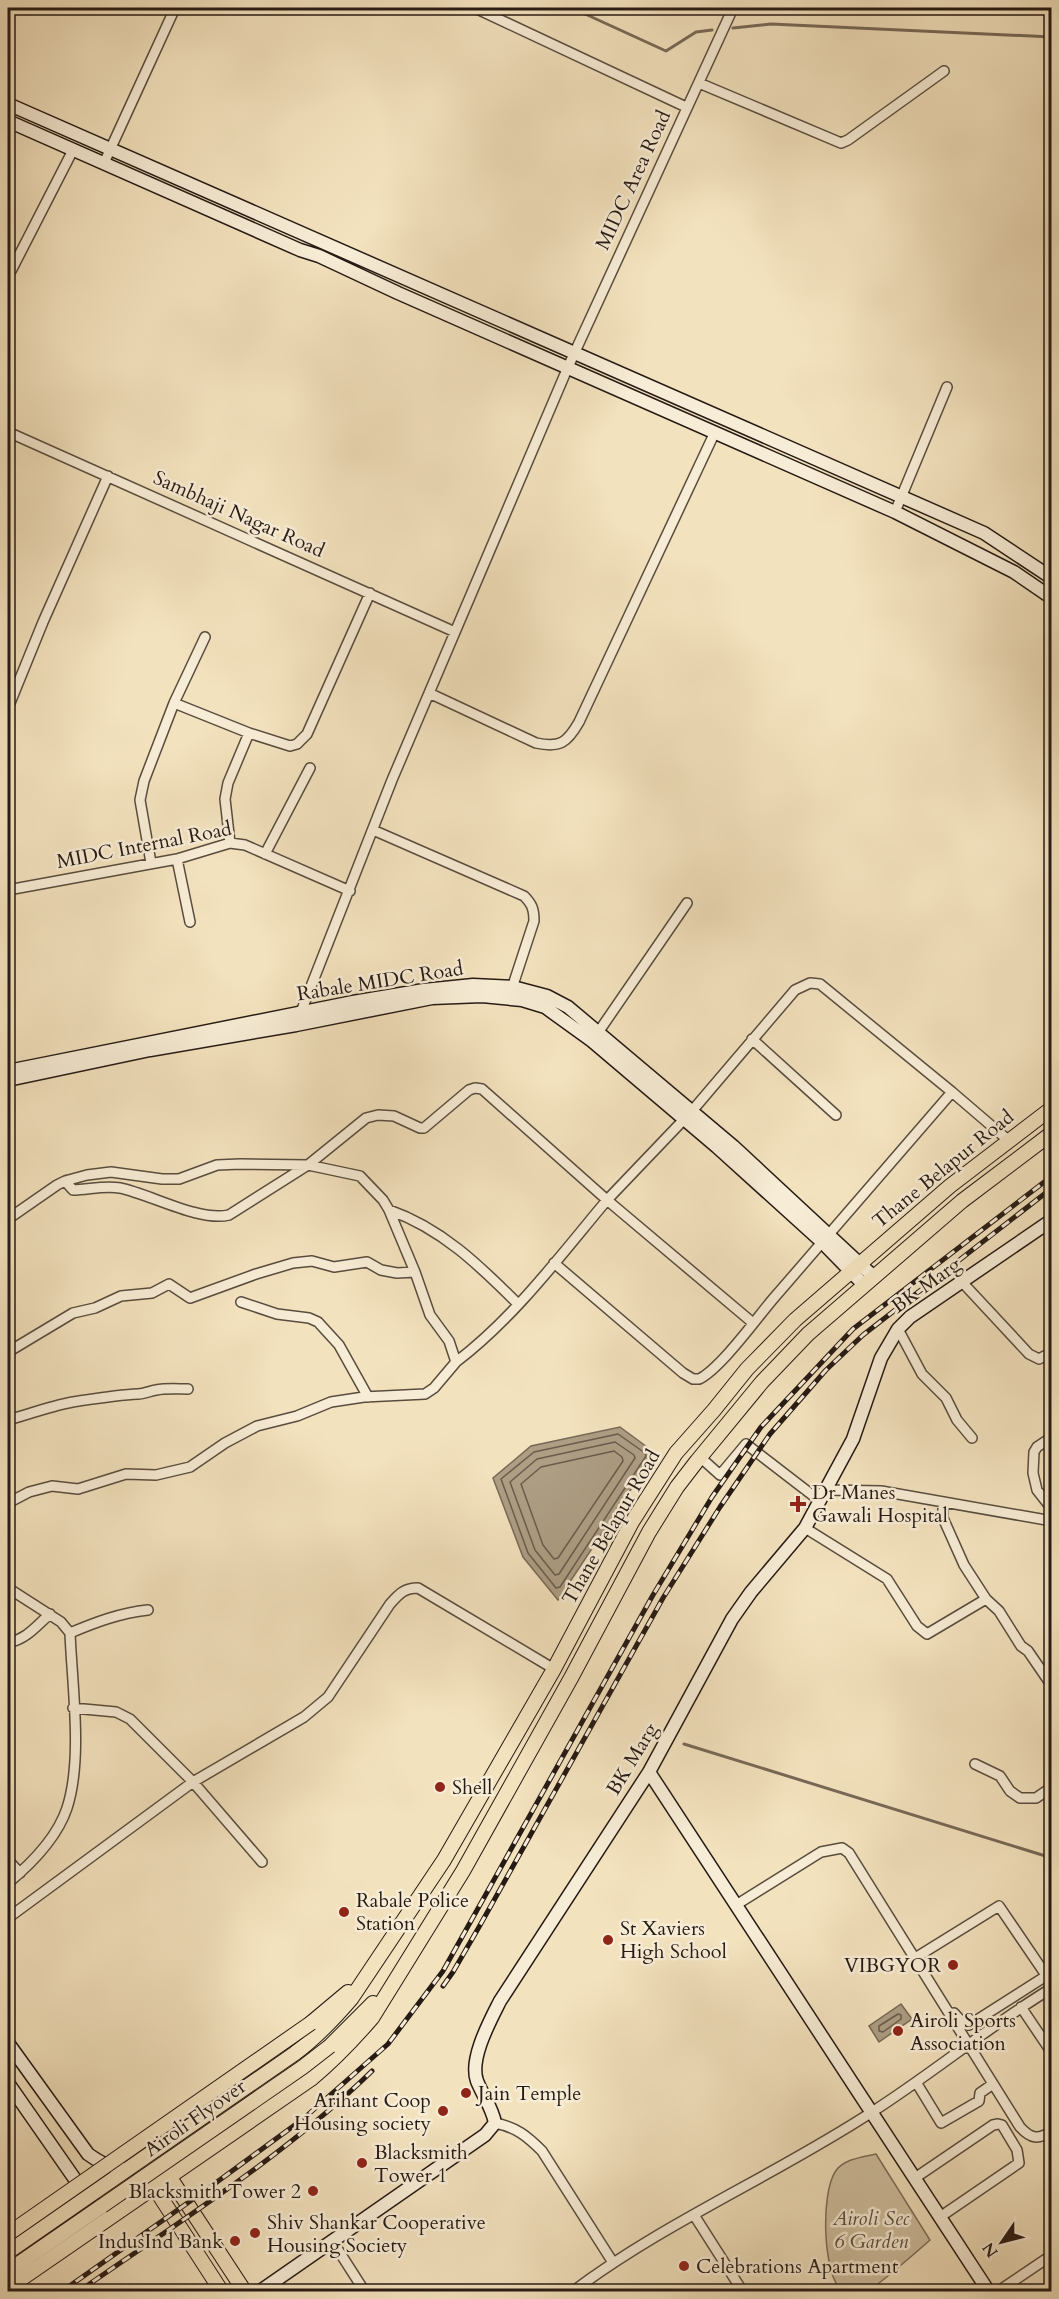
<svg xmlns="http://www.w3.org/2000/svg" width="1059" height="2299" viewBox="0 0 1059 2299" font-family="Cardo,serif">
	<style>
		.green { fill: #d0c0a1; stroke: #7b6d5a; stroke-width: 1.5 }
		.water { fill: #ad9e84; stroke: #776957; stroke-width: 1.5 }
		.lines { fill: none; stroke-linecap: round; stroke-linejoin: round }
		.shore { stroke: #6a5c4c; stroke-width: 1.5 }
		.stream { stroke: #776957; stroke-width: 3 }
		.street-casing { stroke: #594c3e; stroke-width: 12 }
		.secondary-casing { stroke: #261a14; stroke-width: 15 }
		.primary-casing { stroke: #261a14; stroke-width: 16 }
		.street { stroke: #f7ecd5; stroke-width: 9 }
		.secondary { stroke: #f7ecd5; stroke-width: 12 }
		.primary { stroke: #f3e2be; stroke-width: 14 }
		.rail-casing { stroke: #261a14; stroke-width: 5 }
		.rail { stroke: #f7ecd5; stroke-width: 3; stroke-dasharray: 9; stroke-linecap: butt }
		.primary-bridge-casing { stroke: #261a14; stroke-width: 16; stroke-linecap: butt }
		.primary-bridge { stroke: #f3e2be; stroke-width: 14 }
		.poi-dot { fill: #8f2418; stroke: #f7ecd5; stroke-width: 2 }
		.labels { text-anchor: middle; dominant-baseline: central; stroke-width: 5; stroke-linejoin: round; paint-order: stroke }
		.street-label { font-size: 20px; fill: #261a14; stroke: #f7ecd5 }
		.poi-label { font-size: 20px; fill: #261a14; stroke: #f7ecd5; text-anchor: start }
		.park-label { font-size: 20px; font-style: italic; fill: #594c3e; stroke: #f7ecd5 }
	</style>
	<rect width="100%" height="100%" fill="#f3e2be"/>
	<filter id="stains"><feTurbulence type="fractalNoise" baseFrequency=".00333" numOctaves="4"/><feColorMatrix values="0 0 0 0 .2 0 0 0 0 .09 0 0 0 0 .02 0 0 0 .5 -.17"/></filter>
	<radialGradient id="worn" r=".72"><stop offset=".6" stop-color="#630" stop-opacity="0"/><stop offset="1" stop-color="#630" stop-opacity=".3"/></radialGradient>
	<!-- green -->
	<path class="green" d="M 876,2154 L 930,2240 C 920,2249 874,2289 866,2292 C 860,2293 843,2293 839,2288 C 823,2267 821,2195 835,2172 C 843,2159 862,2157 876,2154 Z"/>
	<!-- water -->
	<path class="water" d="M 620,1427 L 655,1453 L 558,1600 L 523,1557 L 493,1478 L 531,1446 Z
		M 901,2004 L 912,2019 L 879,2042 L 869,2026 Z"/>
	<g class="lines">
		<!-- shore -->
		<path class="shore" d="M 618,1434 L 645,1453 L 646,1456 L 560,1587 L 556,1588 L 528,1553 L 501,1479 L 534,1452 Z
			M 615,1442 L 634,1455 L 635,1458 L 559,1574 L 555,1575 L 535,1550 L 510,1482 L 537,1459 Z
			M 614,1451 L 622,1457 L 623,1461 L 558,1558 L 554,1559 L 543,1545 L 521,1484 L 541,1467 Z
			M 898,2014 L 901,2015 L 901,2019 L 883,2032 L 879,2031 L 879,2026 Z"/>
		<!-- stream -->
		<path class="stream" d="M 572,8 L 666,51 L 696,32 L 712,30
			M 733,28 L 771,24 L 1052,37
			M 684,1744 L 1052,1858"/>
		<defs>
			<path id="street" d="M 475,8 L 686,107
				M 699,83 L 841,143 L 848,140 L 944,71
				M 104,163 L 175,8
				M 11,271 L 73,150
				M 8,432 L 455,632
				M 895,512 L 947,387
				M 429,693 L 536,743 C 560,748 567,743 579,722 L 715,432
				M 174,703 L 249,733
				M 8,708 L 43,622 L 108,476
				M 373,830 L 524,896 C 532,904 534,909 534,921 L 511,991
				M 230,843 L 225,799 L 228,783 L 249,733 L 290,746 L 297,744 L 307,734 L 370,593
				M 265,854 L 310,768
				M 177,859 L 190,922
				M 151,863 L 140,800 L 144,781 L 174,703 L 205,637
				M 8,890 L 177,859 L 230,843 L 245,845 L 350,891
				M 299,1017 L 392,780 L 568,367 L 733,8
				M 595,1037 L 687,903
				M 752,1039 L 836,1115
				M 952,1092 L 1008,1140
				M 65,1181 L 87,1175 L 111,1172 L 162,1179 L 179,1179 L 217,1165 L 240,1164 L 308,1165 L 360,1176 L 383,1200 L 389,1210 L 415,1272
				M 389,1210 C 441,1228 479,1265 518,1304
				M 8,1219 L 57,1185 L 65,1181 L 73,1190 C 88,1190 104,1185 120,1188 C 150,1194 199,1222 229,1215 L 308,1165 L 366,1118 L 378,1115 L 394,1116 L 420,1128 L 424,1128 L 469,1090 L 475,1088 L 482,1089 L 607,1200 C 560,1256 515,1317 456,1362
				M 554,1263 L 683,1373 L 693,1379 L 699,1379 C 720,1369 756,1319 773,1299 C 832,1230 892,1161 952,1092 L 820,984 L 810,983 L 795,990 L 692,1111 L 607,1200 L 753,1323
				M 962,1282 L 1029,1354 L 1039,1359 L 1052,1352
				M 241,1302 L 277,1314 L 309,1318 L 318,1322 L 339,1345 L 368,1397
				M 898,1329 L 922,1374 L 946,1398 L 957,1420 L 972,1438
				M 8,1352 L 73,1313 L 95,1308 L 121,1296 L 152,1293 L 169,1284 L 190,1298 L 256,1274 L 293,1263 L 312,1261 L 334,1267 L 367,1262 L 381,1270 L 397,1273 L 415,1272 L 430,1315 L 449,1341 L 456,1362 L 434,1388 L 425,1394 L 364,1397 L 331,1402 L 297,1416 L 257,1426 L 225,1443 L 190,1467 L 156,1475 L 126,1474 L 78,1489 L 52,1486 L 29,1492 L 8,1503
				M 8,1420 C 31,1414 55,1404 79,1401 C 99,1398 118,1395 138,1394 C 144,1394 150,1391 156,1390 C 166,1388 177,1389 188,1389
				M 1052,1437 L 1037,1447 L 1034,1452 L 1033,1473 L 1037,1490 L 1052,1509
				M 700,1457 L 720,1475 L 746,1444 L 820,1501
				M 825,1490 L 881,1491 L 1052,1521
				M 943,1502 L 943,1518 L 964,1565 L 986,1599 L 999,1611 L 1021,1646 L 1028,1651 L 1052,1686
				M 805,1528 L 887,1579 L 917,1626 L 927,1634 L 986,1599
				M 8,1588 L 61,1622 L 70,1633 C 72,1685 83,1759 67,1808 C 57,1838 31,1864 8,1883
				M 70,1633 C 96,1622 120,1613 148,1610
				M 8,1643 C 28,1638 35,1627 50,1614
				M 73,1708 L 116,1712 L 130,1719 L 193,1782 L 262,1862
				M 975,1764 L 1000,1776 L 1010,1791 L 1020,1798 L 1036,1798 L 1052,1787
				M 8,1860 L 20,1873
				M 736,1905 L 821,1852 L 842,1848 L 849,1853 L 1020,2127 C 1031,2139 1038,2140 1052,2131
				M 8,1918 L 193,1782 L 304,1717 L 328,1697 L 390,1604 C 399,1594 404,1588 418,1588 L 554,1669
				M 915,1958 L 999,1906 L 1052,1984
				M 1021,2007 L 1052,2053
				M 954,2013 L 964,2024 L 969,2025 L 1046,1976
				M 916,2082 L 941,2123 L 979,2101 L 980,2093 L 993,2084
				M 495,2123 C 516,2127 527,2136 542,2151 L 612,2261
				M 915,2178 L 993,2125 L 998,2124 L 1002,2125 L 1017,2150 L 1019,2163 L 940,2217
				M 694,2215 L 743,2292
				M 333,2242 L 365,2292
				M 572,2292 C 665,2222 774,2176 872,2112 C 933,2073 989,2026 1052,1988
				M 997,2292 L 1052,2255"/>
			<path id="secondary" d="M 8,104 L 984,533 L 1052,578
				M 8,121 L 300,250 L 319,256 L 398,293 L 895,512 L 1014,572 L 1052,598
				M 8,1071 L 353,1002 L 424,990 L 473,985 L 513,987 L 547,996 L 568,1007 L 733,1146 L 874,1277
				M 8,1080 L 150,1050 L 296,1025 L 432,998 L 482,996 L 522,1000 L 545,1007 L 592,1041 L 717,1147 L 822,1242 L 864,1285
				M 649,1772 L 989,2292
				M 8,2043 L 88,2154 C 102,2164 112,2169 129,2169
				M 8,2083 L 79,2185
				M 259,2292 L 485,2135 L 495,2123 C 492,2107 483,2096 477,2081 C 469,2059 490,2021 500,2001 L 649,1772 L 732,1619 L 751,1592 L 805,1528 L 853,1439 L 881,1358 L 898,1329 L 910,1317 L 1052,1220"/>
			<path id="primary" d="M 311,2023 L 348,1992
				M 330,2046 L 373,2003
				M 165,2170 L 245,2292
				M 148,2183 L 154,2187 L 222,2292
				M 8,2252 L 294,2054 C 316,2038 333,2020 351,1999 L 444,1860 L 554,1669 L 632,1522 L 676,1453 L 714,1410 L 747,1369 L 795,1320 L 950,1186 L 1052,1108
				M 8,2271 L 102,2206
				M 8,2288 L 311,2079 C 334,2060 353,2040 372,2018 L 463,1871 L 571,1678 L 649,1532 L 677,1487 L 697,1461 L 762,1382 L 808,1334 L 962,1201 L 1052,1133"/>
		</defs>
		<!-- street casing -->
		<use href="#street" class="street-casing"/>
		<!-- secondary casing -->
		<use href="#secondary" class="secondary-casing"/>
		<!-- primary casing -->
		<use href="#primary" class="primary-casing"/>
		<!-- street -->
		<use href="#street" class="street"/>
		<!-- secondary -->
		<use href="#secondary" class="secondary"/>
		<!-- primary -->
		<use href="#primary" class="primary"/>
		<defs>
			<path id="rail" d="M 443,1986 L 453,1972 L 479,1927 L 663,1598 L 720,1507 L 770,1434 L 826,1370 L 863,1335 L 1052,1188
				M 61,2292 L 206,2190 L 303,2119 L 388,2044 L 443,1971 L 653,1595 L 712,1497 L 761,1427 L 853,1329 L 1052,1176
				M 78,2292 C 177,2223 286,2155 372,2071"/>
		</defs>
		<!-- rail casing -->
		<use href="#rail" class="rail-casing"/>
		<!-- rail -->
		<use href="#rail" class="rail"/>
		<defs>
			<path id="primary-bridge" d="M 102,2206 L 303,2067 L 330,2046
				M 8,2234 L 311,2023"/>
		</defs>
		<!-- primary-bridge casing -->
		<use href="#primary-bridge" class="primary-bridge-casing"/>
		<!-- primary-bridge -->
		<use href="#primary-bridge" class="primary-bridge"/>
	</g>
	<!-- markers -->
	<g class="poi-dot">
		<path d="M795 1495h6v6h6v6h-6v6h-6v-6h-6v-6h6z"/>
		<circle cx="440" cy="1787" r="6"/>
		<circle cx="344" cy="1912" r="6"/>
		<circle cx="608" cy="1940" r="6"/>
		<circle cx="953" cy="1965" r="6"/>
		<circle cx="898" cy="2031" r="6"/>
		<circle cx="466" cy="2093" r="6"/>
		<circle cx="443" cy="2111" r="6"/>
		<circle cx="362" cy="2163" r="6"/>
		<circle cx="313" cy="2191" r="6"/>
		<circle cx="255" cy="2233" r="6"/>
		<circle cx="235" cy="2241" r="6"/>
		<circle cx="684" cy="2266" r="6"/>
	</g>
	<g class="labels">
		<!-- street labels -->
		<g class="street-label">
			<text transform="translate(633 180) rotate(-65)">MIDC Area Road</text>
			<text transform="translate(239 514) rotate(24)">Sambhaji Nagar Road</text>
			<text transform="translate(144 845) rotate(-11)">MIDC Internal Road</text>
			<text transform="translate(380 981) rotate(-9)">Rabale MIDC Road</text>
			<text transform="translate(943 1169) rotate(-39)">Thane Belapur Road</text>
			<text transform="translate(926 1285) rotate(-36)">BK Marg</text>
			<text transform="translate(611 1527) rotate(-60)">Thane Belapur Road</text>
			<text transform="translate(632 1759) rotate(-59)">BK Marg</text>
			<text transform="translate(195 2118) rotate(-35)">Airoli Flyover</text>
		</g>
		<!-- poi labels -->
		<g class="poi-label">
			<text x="812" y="1492">Dr Manes<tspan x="812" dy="23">Gawali Hospital</tspan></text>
			<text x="452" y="1787">Shell</text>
			<text x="356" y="1900">Rabale Police<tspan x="356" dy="23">Station</tspan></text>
			<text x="620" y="1928">St Xaviers<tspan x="620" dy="23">High School</tspan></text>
			<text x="941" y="1965" text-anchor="end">VIBGYOR</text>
			<text x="910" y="2020">Airoli Sports<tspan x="910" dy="23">Association</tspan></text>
			<text x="478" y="2093">Jain Temple</text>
			<text x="431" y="2100" text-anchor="end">Arihant Coop<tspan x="431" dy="23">Housing society</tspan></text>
			<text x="374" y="2152">Blacksmith<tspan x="374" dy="23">Tower 1</tspan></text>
			<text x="301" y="2191" text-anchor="end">Blacksmith Tower 2</text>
			<text x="267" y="2222">Shiv Shankar Cooperative<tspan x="267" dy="23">Housing Society</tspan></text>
			<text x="223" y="2241" text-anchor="end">IndusInd Bank</text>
			<text x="696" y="2266">Celebrations Apartment</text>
		</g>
		<!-- park labels -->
		<g class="park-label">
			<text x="871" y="2218">Airoli Sec<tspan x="871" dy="23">6 Garden</tspan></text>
		</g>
	</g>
	<!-- margin -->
	<rect width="1059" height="2299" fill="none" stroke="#f3e2be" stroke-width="30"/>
	<rect x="9" y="9" width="1041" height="2281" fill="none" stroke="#261a14" stroke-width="3"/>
	<rect x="15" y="15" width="1029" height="2269" fill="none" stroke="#261a14" stroke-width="1.5"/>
	<!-- north arrow -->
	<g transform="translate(1002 2242) rotate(235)" stroke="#f7ecd5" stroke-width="4.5" paint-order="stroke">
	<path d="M0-4.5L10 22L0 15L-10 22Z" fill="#261a14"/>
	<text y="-9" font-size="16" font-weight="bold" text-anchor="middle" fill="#261a14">N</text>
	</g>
	<rect width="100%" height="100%" filter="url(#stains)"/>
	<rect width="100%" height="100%" fill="url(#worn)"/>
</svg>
